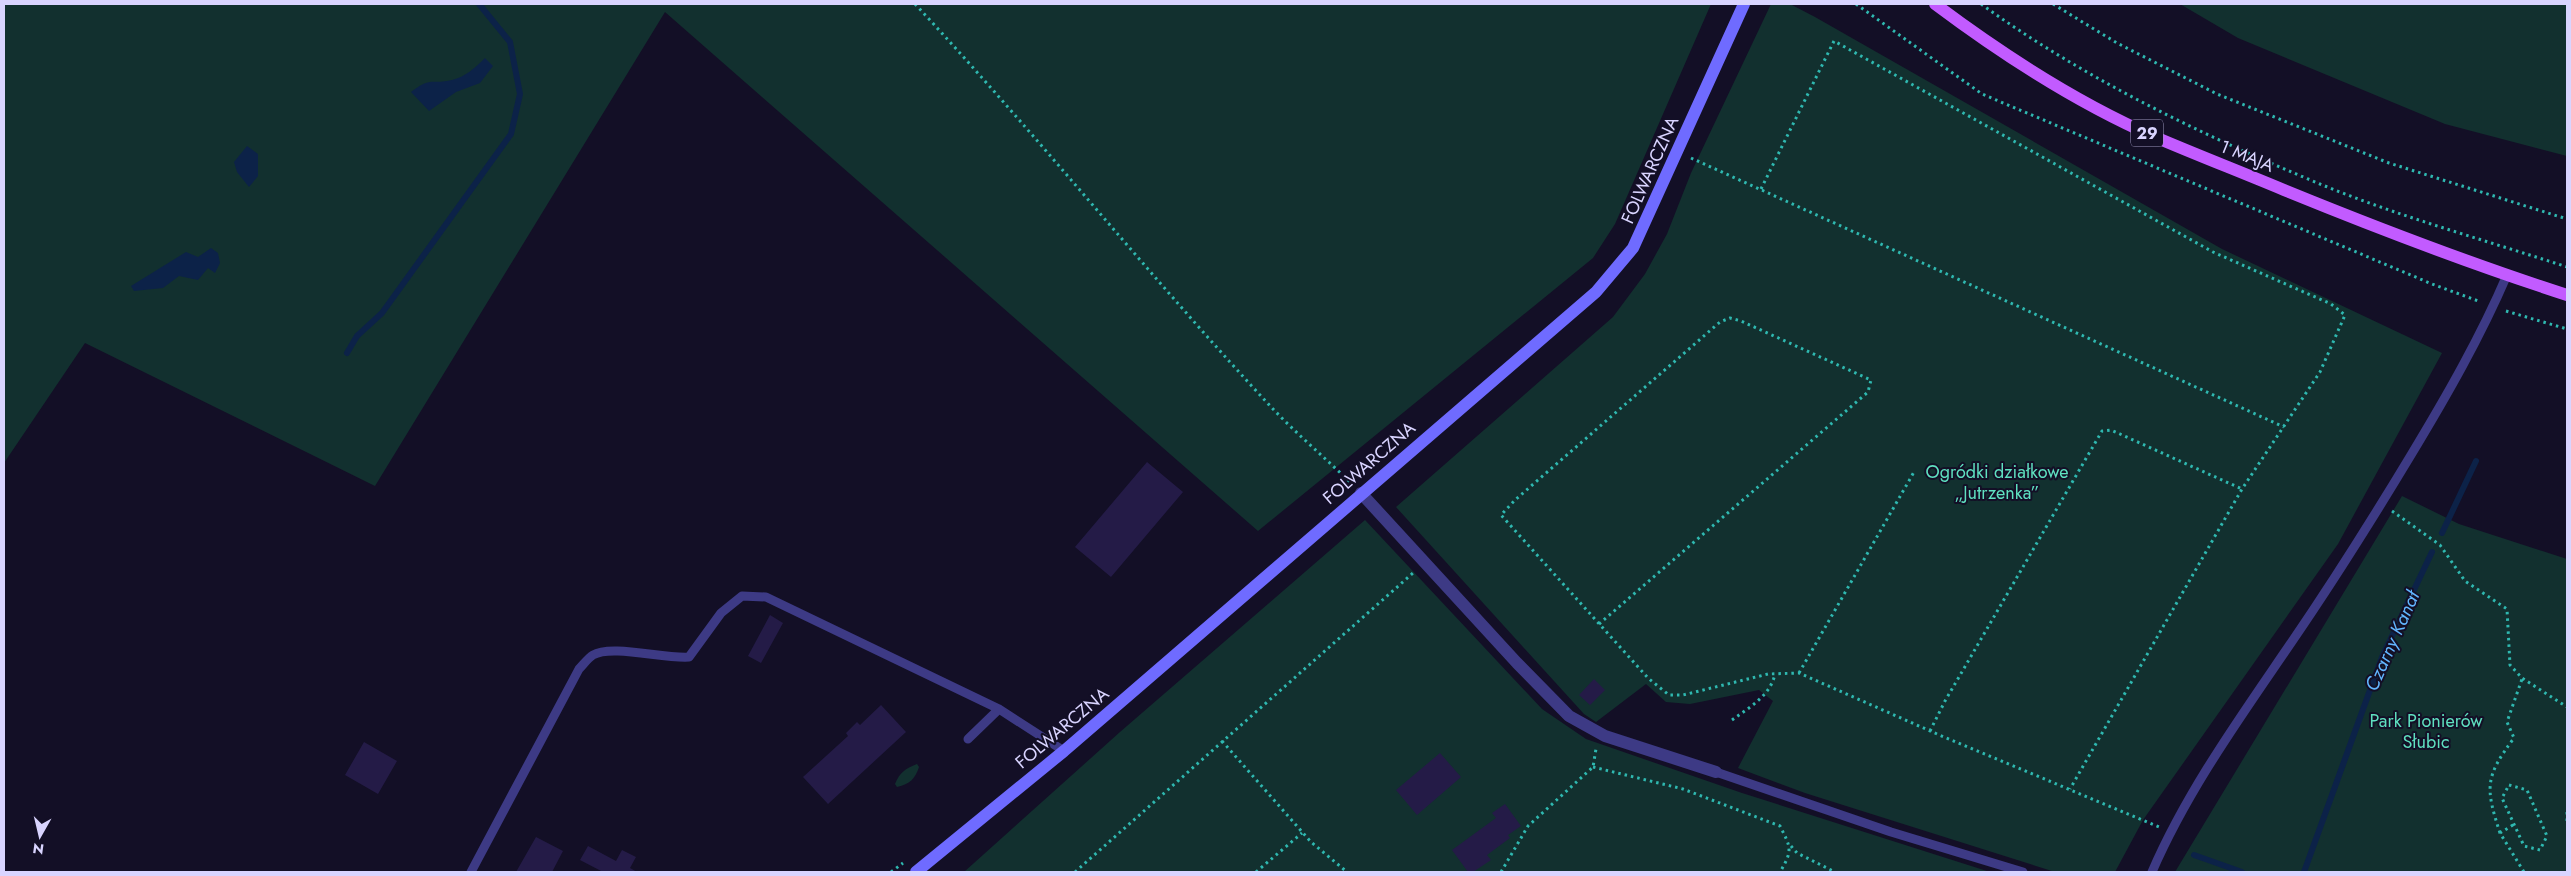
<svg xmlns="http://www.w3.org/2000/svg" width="2571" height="876" viewBox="0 0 2571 876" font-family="Jost,sans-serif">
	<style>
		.green { fill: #12302f }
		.water { fill: #0c2248 }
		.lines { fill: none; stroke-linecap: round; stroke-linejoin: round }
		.stream { stroke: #0c2248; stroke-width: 6 }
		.building { fill: #241b47 }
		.path { stroke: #2fb8b0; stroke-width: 3; stroke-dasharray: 2.5 4; stroke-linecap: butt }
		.lane { stroke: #3d3a85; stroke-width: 9 }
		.street { stroke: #3d3a85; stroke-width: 12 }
		.secondary { stroke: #6f6bff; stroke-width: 12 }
		.primary { stroke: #c25bff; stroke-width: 12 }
		.labels { text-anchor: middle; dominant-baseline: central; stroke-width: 4; stroke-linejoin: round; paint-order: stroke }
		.shield { fill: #130f26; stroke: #9e99be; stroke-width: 1 }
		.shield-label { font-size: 16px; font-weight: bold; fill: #d9d4ff }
		.street-label { font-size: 18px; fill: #d9d4ff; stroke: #130f26 }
		.park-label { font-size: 18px; fill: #5fe0c0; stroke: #130f26 }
		.water-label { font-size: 19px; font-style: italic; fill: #62b6ff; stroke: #130f26 }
	</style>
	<rect width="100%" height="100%" fill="#130f26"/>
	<!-- green -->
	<path class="green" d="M 4,4 L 1711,4 L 1615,224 L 1593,258 L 1258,531 L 665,12 L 375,486 L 85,343 L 4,463 Z
		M 1771,4 L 1790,4 L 1815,17 L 2222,249 L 2442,353 L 2338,544 L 2143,820 L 2115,872 L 2055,872 L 1805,793 L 1738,768 L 1773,701 L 1759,690 L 1690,704 L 1666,702 L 1646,684 L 1596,722 L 1584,714 L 1396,507 L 1613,317 L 1645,274 L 1667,234 L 1691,173 Z
		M 2180,4 L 2567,4 L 2567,156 L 2445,124 L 2238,38 Z
		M 2402,496 L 2459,524 L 2567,559 L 2567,872 L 2175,872 Z
		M 1365,520 L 1542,709 L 1586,739 L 1742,793 L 1990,872 L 964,872 L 1120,732 Z
		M 917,764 L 919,767 C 915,779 910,784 897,787 L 895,784 C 900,772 905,769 917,764 Z"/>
	<!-- water -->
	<path class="water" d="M 485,58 L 493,66 L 480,83 L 456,92 L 429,111 L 411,92 C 432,76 430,85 452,80 C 465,77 475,68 485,58 Z
		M 247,146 L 258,154 L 258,176 L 249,187 L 237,172 L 234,162 Z
		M 211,248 L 218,253 L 220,263 L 215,273 L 208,268 L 198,280 L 179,276 L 163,288 L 134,291 L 131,286 L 186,252 L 198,257 Z"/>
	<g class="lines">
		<!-- stream -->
		<path class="stream" d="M 347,353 L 357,336 L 382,313 L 511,134 L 520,94 L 510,42 L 479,4
			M 2442,533 L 2476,461
			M 2194,855 L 2242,872
			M 2304,872 L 2382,657 L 2432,552"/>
	</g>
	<!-- building -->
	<path class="building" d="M 1147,462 L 1183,492 L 1111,577 L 1075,547 Z
		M 770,615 L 783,623 L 761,663 L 748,656 Z
		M 1594,679 L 1605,690 L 1590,705 L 1579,695 Z
		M 881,705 L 906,732 L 828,804 L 803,777 L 848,736 L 846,733 L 857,722 L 860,725 Z
		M 364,742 L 397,761 L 378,794 L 345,775 Z
		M 1440,753 L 1461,777 L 1417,815 L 1396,790 Z
		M 1505,804 L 1521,826 L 1508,835 L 1510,838 L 1487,855 L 1491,860 L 1473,872 L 1468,872 L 1452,850 L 1496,818 L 1492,813 Z
		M 536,837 L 563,851 L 552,872 L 516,872 Z
		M 588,846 L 616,861 L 622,850 L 636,857 L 630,868 L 637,872 L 603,872 L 580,860 Z"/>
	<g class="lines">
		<!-- path -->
		<path class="path" d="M 915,4 C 1038,136 1150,277 1273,409 C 1297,434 1324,457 1350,482
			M 1856,4 L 1982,94 L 2432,284 L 2481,302
			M 1981,4 C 2085,79 2202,135 2320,184 C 2400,217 2485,240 2567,267
			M 2053,4 L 2117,43 L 2217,94 L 2389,163 L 2567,219
			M 1691,158 L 2284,427
			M 1761,189 L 1834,41 L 2213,252 L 2331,304 L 2345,315 L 2320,372 L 2242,489 L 2070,789
			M 2506,311 L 2567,329
			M 2392,511 L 2440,545 L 2465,581 L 2507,609 L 2510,665 L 2522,678 L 2567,707
			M 1599,624 L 1868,392 L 1871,380 L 1741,321 L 1730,318 L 1720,322 L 1515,500 L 1501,515 L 1648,678 L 1669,695 L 1683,695 L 1768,674 L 1799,673 L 1937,734 L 2159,827
			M 1799,673 L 1914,472
			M 1732,720 C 1750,707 1770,696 1775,674
			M 1930,731 L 1945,701 L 2102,431 L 2111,430 L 2242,489
			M 1222,741 L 1311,842 L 1347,872
			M 1593,767 L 1683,789 L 1780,826 C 1791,848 1793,850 1780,872
			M 2509,785 L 2527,790 L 2547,836 L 2540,850 L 2524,846 L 2502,798 Z
			M 2567,812 L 2567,822
			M 2513,825 L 2500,833 L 2524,872
			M 2500,833 C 2485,787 2485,777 2514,738 L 2507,722 L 2522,679
			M 1791,846 L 1797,853 L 1835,872
			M 891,872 L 903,863
			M 1075,872 L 1413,573
			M 1256,872 L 1302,833
			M 1501,872 L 1528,826 L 1593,767 L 1596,749"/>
		<!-- lane -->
		<path class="lane" d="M 968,739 L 999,709
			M 1716,772 L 1891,832 L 2023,872
			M 471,872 L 579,669 C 583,665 588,658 593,655 C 611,644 664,659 689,657 L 721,613 L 742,596 L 766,597 L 999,709 L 1064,751
			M 2152,872 C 2188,789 2242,715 2293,640 C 2334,580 2373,518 2411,455 C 2446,397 2480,338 2507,275"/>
		<!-- street -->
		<path class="street" d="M 1361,493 L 1517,663 L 1569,716 L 1605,736 L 1716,772"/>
		<!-- secondary -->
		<path class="secondary" d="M 916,872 L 1064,751 L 1596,292 L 1633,248 L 1744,4"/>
		<!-- primary -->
		<path class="primary" d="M 1935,4 C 2003,55 2077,103 2155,137 C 2197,155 2241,172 2284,190 C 2377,228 2471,264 2567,295"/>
	</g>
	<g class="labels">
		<!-- shield labels -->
		<rect class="shield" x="2131" y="119.5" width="32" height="27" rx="4"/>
		<g class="shield-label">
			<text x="2147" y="133">29</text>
		</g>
		<!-- street labels -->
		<g class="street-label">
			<text transform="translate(2247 156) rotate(22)">1 MAJA</text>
			<text transform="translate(1650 170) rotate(-66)">FOLWARCZNA</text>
			<text transform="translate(1369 463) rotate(-41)">FOLWARCZNA</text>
			<text transform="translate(1062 728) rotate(-40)">FOLWARCZNA</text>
		</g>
		<!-- park labels -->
		<g class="park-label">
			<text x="1997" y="472">Ogródki działkowe<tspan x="1997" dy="21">„Jutrzenka”</tspan></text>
			<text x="2426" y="721">Park Pionierów<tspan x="2426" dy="21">Słubic</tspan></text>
		</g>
		<!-- water labels -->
		<g class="water-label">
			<text transform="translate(2392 641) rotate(-66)">Czarny Kanał</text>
		</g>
	</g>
	<!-- border -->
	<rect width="2571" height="876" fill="none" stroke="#d9d4ff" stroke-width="10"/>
	<!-- north arrow -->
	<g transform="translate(40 836) rotate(188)" stroke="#130f26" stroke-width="4" paint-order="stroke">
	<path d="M0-4L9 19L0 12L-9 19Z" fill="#d9d4ff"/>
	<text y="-8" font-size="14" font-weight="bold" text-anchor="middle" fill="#d9d4ff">N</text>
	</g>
</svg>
